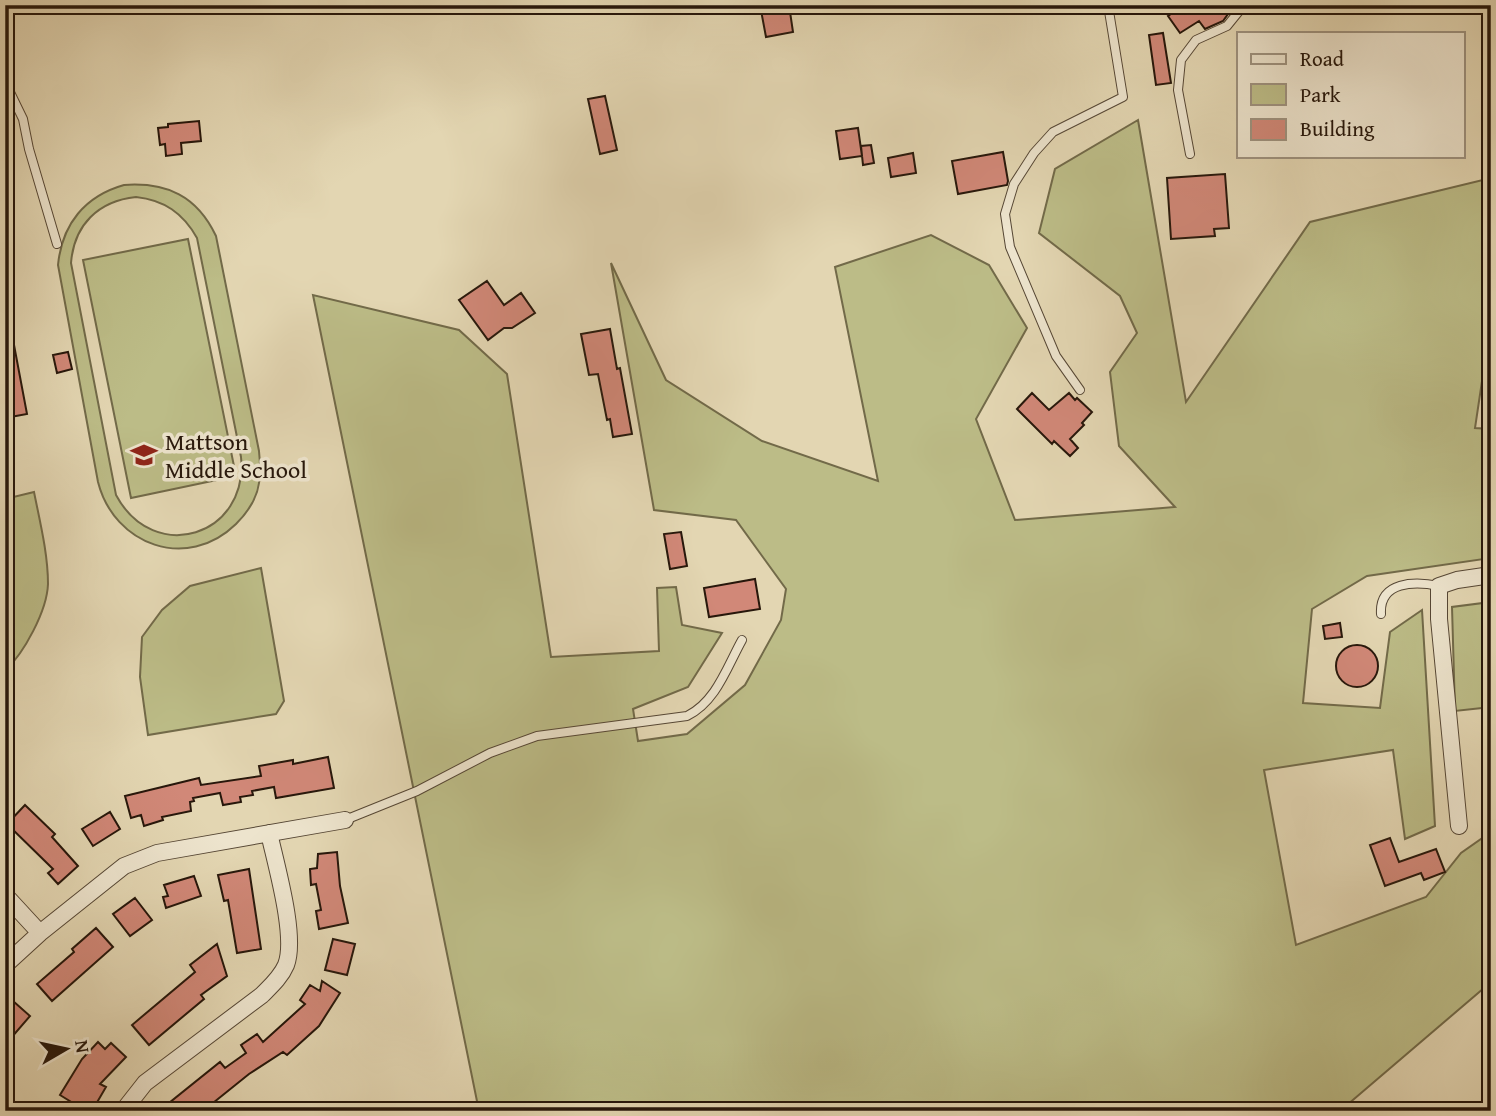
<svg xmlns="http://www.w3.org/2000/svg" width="1496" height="1116" viewBox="0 0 1496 1116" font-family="'Gentium Book Plus',serif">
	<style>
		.green { fill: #bcbc87; stroke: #726a49; stroke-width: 2; fill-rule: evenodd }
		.building { fill: #d18878; stroke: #27170b; stroke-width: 2 }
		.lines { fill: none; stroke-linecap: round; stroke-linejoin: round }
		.service-casing { stroke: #564735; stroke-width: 10 }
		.minor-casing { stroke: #564735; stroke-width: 18 }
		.service { stroke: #ede4cd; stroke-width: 8 }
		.minor { stroke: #ede4cd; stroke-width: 16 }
		.labels { text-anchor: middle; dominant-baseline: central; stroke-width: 7; stroke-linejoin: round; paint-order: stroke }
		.poi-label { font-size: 24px; fill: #27170b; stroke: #ede4cd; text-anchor: start }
	</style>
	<rect width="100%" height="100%" fill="#e3d6b2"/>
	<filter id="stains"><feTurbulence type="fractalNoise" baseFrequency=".00286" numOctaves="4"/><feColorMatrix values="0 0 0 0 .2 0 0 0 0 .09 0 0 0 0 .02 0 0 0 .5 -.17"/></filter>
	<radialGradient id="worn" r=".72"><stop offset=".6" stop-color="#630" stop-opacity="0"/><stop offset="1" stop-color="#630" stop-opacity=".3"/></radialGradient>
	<!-- green -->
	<path class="green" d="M 1138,120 L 1186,402 L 1310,222 L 1491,178 L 1491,321 L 1475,428 L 1491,429 L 1491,558 L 1367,576 L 1312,609 L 1303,703 L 1380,708 L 1390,632 L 1422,610 L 1435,826 L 1405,839 L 1393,750 L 1264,770 L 1296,945 L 1426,897 L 1461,853 L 1491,832 L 1491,982 L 1340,1111 L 479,1111 L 313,295 L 459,330 L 507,374 L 551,657 L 659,651 L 657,588 L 676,587 L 682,625 L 722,633 L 688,687 L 633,709 L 638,741 L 687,734 L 745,685 L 781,620 L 786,589 L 736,520 L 654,510 L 611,263 L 666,380 L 762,441 L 878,481 L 835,267 L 931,235 L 989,265 L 1027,328 L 976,419 L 1015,520 L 1175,507 L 1119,446 L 1110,372 L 1137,333 L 1120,296 L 1039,233 L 1055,169 Z
		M 124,185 C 167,182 197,196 216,236 L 259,451 C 260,461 261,473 259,483 C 257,499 247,513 236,524 C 187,572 114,545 98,482 L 58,265 C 62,224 85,196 124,185 ZM 136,197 C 164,200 183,213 197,238 L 241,457 C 249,536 154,566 116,495 L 71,263 C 74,225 98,201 136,197 Z
		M 188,239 L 236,476 L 131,498 L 83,260 Z
		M 34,492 C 40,522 48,554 48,584 C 47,611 24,653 5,671 L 5,499 Z
		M 261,568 L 284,701 L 276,714 L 148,735 L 140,677 L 142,637 L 162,610 L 190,586 Z
		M 1491,602 L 1491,707 L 1455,711 L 1452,607 Z"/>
	<!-- building -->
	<path class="building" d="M 760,5 L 789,5 L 793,32 L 766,37 Z
		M 1184,5 L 1222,5 L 1228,14 L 1223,21 L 1205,29 L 1199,21 L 1180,33 L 1168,16 Z
		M 1163,33 L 1171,83 L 1156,85 L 1149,35 Z
		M 605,96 L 617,150 L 600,154 L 588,99 Z
		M 199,121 L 201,141 L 181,143 L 182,154 L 166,156 L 165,144 L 160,145 L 158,128 L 168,127 L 168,124 Z
		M 858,128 L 862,156 L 840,159 L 836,131 Z
		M 871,145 L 874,163 L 863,165 L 861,146 Z
		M 1003,152 L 1008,181 L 1007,185 L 958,194 L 952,161 Z
		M 913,153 L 916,173 L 891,177 L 888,158 Z
		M 1225,174 L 1229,228 L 1214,229 L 1215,236 L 1171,239 L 1167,178 Z
		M 487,281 L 504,305 L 521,293 L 535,313 L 512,328 L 504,328 L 488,340 L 459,300 Z
		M 5,329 L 11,329 L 27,414 L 5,418 Z
		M 610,329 L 617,369 L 620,368 L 632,434 L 613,437 L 610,419 L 607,420 L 598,374 L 589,375 L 581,334 Z
		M 68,352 L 72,369 L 57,373 L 53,355 Z
		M 1032,393 L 1049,410 L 1069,393 L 1075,400 L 1077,398 L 1092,412 L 1082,423 L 1084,425 L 1070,439 L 1078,448 L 1070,456 L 1054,441 L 1052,444 L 1017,409 Z
		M 681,532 L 687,566 L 670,569 L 664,534 Z
		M 755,579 L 760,609 L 709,617 L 704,588 Z
		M 1340,623 L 1342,637 L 1325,639 L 1323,626 Z
		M1336 666a21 21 0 1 1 42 0a21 21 0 1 1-42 0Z
		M 328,757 L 334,788 L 276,798 L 274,787 L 252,791 L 253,795 L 240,797 L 241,802 L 223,805 L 220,793 L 193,798 L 194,801 L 190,802 L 191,811 L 162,817 L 163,820 L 144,826 L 141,815 L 131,818 L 125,796 L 199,778 L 201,785 L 261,776 L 259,766 L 293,760 L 293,764 Z
		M 25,805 L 55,834 L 52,837 L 78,866 L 58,884 L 48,873 L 53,869 L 7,824 Z
		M 110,812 L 120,829 L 93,846 L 82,829 Z
		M 1390,838 L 1399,862 L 1436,849 L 1445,872 L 1424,880 L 1421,873 L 1385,886 L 1370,845 Z
		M 337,852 L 340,886 L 348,923 L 319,929 L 316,911 L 321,910 L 316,884 L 311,885 L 310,869 L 317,868 L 318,854 Z
		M 249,869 L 261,949 L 237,953 L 228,900 L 224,901 L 218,875 Z
		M 194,876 L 201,896 L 166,908 L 163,897 L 168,896 L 164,885 Z
		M 135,898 L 152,920 L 130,936 L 113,914 Z
		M 96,928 L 113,947 L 52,1001 L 37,984 L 74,952 L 72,949 Z
		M 333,939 L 355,944 L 347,975 L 325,970 Z
		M 217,944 L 227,976 L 201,995 L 204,999 L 149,1045 L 132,1025 L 195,972 L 190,965 Z
		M 322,981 L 340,993 L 319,1026 L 287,1055 L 283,1052 L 249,1074 L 203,1111 L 175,1111 L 169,1103 L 220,1062 L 225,1068 L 246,1053 L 241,1045 L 257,1034 L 263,1042 L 305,1004 L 300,1000 L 310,985 L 320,991 Z
		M 13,1001 L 30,1016 L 5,1045 L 5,1010 Z
		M 98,1042 L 105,1049 L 111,1043 L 126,1057 L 100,1084 L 106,1087 L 92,1111 L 86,1111 L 60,1095 L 82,1059 Z"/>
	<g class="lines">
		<defs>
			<path id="service" d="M 5,82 L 23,119 L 29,149 L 57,244
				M 1190,154 L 1178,90 L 1181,60 L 1196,40 L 1227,26 L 1244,5
				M 1080,390 L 1056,356 L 1010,247 L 1005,214 L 1014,184 L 1034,153 L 1053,132 L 1123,97 L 1108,5
				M 1381,614 C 1379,581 1415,581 1439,586
				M 345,820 L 417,791 L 490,753 L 537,736 L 687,716 C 716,702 727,667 742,640"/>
			<path id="minor" d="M 1459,826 L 1439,619 L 1439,586 L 1457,580 L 1491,575
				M 5,895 L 40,933
				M 5,965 L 40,933 L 124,866 L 157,853 L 345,820
				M 123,1111 L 145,1083 L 262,995 C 271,986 281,977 286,965 C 297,937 276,865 269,833"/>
		</defs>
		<!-- service casing -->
		<use href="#service" class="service-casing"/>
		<!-- minor casing -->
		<use href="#minor" class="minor-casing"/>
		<!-- service -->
		<use href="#service" class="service"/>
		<!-- minor -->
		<use href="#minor" class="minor"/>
	</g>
	<!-- icons -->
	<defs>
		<symbol id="school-bare" viewBox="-9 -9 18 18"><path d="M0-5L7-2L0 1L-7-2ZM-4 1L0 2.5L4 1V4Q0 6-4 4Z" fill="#8f2418" stroke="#ede4cd" stroke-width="2.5" paint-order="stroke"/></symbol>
	</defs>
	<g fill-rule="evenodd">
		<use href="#school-bare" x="125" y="436" width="38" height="38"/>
	</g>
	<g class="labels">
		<!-- poi labels -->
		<g class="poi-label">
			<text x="165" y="441">Mattson<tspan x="165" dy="28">Middle School</tspan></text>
		</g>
	</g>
	<!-- margin -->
	<rect width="1496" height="1116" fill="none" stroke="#e3d6b2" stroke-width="28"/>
	<rect x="7" y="7" width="1482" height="1102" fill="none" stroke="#27170b" stroke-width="3.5"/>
	<rect x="14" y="14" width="1468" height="1088" fill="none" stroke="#27170b" stroke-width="2"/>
	<!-- legend -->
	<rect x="1237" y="32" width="228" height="126" fill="#ede4cd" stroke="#9e927f" stroke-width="2"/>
	<rect x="1251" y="54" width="35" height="10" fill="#ede4cd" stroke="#9e927f" stroke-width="2"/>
	<text x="1300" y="66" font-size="21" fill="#27170b">Road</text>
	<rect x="1251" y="84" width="35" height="21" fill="#bcbc87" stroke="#9e927f" stroke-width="2"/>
	<text x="1300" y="102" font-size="21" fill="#27170b">Park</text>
	<rect x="1251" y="119" width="35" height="21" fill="#d18878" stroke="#9e927f" stroke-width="2"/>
	<text x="1300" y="136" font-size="21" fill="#27170b">Building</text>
	<!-- north arrow -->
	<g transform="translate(66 1049) rotate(81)" stroke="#ede4cd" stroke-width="5" paint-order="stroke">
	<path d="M0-5L12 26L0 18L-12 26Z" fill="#27170b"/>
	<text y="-10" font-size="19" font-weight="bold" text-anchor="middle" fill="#27170b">N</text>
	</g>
	<rect width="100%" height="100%" filter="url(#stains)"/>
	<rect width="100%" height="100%" fill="url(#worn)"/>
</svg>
